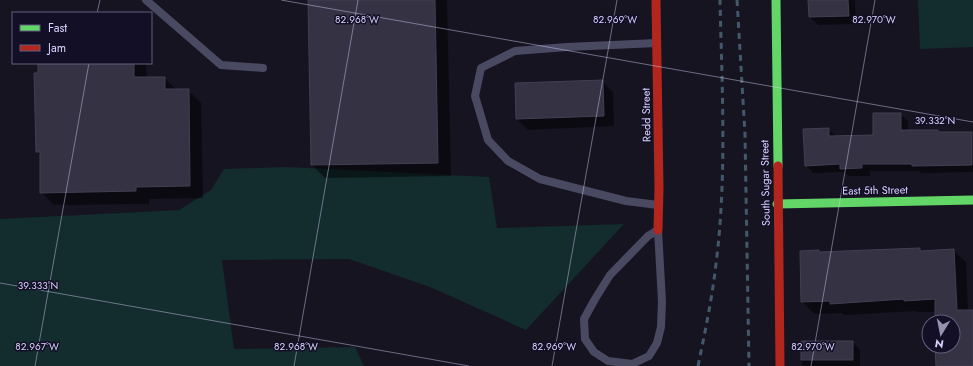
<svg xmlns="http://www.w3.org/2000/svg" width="973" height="366" viewBox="0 0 973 366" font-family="Jost,sans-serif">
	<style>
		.green { fill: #132c2d }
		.shadow { fill: #0007 }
		.building { fill: #343243; stroke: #433f54 }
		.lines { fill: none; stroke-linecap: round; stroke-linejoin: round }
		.lane { stroke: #4a4962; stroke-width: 8 }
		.fast { stroke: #63d668; stroke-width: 9 }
		.jam { stroke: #b3261e; stroke-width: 9 }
		.rail { stroke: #43596b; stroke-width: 3; stroke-dasharray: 6 5; stroke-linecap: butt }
		.ticks { fill: none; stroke: #d9d4ff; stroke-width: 1; stroke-opacity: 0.45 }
		.labels { text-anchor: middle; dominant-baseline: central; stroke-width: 3; stroke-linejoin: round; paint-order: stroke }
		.street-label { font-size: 11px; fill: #d9d4ff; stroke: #130f26 }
		.ticks-label { font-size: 10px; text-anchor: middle; fill: #d9d4ff; stroke: #130f26; stroke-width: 3; stroke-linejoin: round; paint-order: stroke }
	</style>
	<rect width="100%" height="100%" fill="#161421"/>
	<!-- green -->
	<path class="green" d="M 918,0 L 973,0 L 973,47 L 920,49 Z
		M 287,167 L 489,177 L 497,228 L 624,224 L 526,330 L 430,287 L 349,259 L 222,260 L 234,349 L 355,347 L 364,366 L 0,366 L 0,219 L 179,210 L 211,190 L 224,169 Z"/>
	<!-- shadow -->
	<path class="shadow" d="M 309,0 L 447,0 L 451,176 L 325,178 L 312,165 Z
		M 810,0 L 855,0 L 856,24 L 818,25 L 810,17 Z
		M 39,63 L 146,63 L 147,78 L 164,78 L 177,90 L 188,90 L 201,103 L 203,198 L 149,199 L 149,204 L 54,205 L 41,192 L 41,156 L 37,152 Z
		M 602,81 L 613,92 L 614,126 L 528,130 L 517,119 Z
		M 900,114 L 908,121 L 908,131 L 937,131 L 940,133 L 973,133 L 973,172 L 921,173 L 919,171 L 870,171 L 870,176 L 849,176 L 844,172 L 813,173 L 806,165 L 829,129 L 836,137 L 874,136 Z
		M 919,249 L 921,251 L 953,250 L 966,262 L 968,311 L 973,311 L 973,366 L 937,366 L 936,346 L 953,346 L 953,322 L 936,322 L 936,312 L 917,312 L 916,311 L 844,315 L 842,313 L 815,314 L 802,302 L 820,253 Z
		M 802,342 L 852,342 L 860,350 L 860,366 L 802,366 Z"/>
	<!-- building -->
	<path class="building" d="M 308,0 L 435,0 L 438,163 L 311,165 Z
		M 808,0 L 848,0 L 849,16 L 809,17 Z
		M 38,63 L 134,63 L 134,77 L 165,77 L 165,89 L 189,89 L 190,186 L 136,187 L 136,191 L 40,193 L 40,152 L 36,152 L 34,73 L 38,73 Z
		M 603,80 L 604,116 L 516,119 L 515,83 Z
		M 873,113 L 901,113 L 901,130 L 938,130 L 938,132 L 972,132 L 972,165 L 912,166 L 912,164 L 862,164 L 862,168 L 840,169 L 840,164 L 805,166 L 803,129 L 829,128 L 829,136 L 873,135 Z
		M 920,248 L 920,251 L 954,249 L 957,310 L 973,310 L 973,366 L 936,366 L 935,346 L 953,346 L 953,322 L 935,322 L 935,299 L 904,301 L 904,299 L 830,304 L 830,301 L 801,302 L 800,251 L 819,250 L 819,252 Z
		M 801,341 L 853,341 L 853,360 L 801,360 Z"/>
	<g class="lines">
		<!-- lane -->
		<path class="lane" d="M 146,0 L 221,65 L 263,68
			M 657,43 L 567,47 L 515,51 L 481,68 L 475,96 L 488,140 L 508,161 L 540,179 L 626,201 L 658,205
			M 658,230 L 662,301 L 661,327 L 657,343 L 649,356 L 632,364 L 608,361 L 594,352 L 585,339 L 584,319 L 595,299 L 610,275 L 648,236 Z"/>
		<!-- fast -->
		<path class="fast" d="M 776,0 L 778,166
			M 777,204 L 973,200"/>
		<!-- jam -->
		<path class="jam" d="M 656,0 L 659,188 L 658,230
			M 778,166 L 780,366"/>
		<!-- rail -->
		<path class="rail" d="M 737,0 L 745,134 L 749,366
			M 698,366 C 705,332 712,299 716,264 C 727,177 722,88 720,0"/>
	</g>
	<!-- ticks -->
	<path class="ticks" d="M 281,0 L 973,122M 97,13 L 100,0M 0,283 L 469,366M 35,366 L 89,63M 294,366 L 358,0M 552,366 L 617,0M 811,366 L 875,0"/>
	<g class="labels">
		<!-- street labels -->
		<g class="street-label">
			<text transform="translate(646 115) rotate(-91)">Redd Street</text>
			<text transform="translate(765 183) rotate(-91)">South Sugar Street</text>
			<text transform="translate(875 190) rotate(-1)">East 5th Street</text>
		</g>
	</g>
	<g class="ticks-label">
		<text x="357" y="23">82.968°W</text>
		<text x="615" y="23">82.969°W</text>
		<text x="874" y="23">82.970°W</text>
		<text x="935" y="124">39.332°N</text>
		<text x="38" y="289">39.333°N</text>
		<text x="37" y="350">82.967°W</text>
		<text x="296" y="350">82.968°W</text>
		<text x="554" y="350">82.969°W</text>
		<text x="813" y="350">82.970°W</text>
	</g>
	<!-- legend -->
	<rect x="12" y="12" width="140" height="52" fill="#130f26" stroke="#625e7d"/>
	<rect x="20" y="25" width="20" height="6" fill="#63d668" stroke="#625e7d"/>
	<text x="48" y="32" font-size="12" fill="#d9d4ff">Fast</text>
	<rect x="20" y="45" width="20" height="6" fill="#b3261e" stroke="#625e7d"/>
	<text x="48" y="52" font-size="12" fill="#d9d4ff">Jam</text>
	<!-- north arrow -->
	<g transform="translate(941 334) rotate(190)"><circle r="19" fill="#130f26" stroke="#625e7d"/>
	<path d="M0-3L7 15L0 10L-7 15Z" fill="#9591b1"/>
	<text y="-6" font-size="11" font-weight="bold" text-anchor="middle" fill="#d9d4ff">N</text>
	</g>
</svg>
